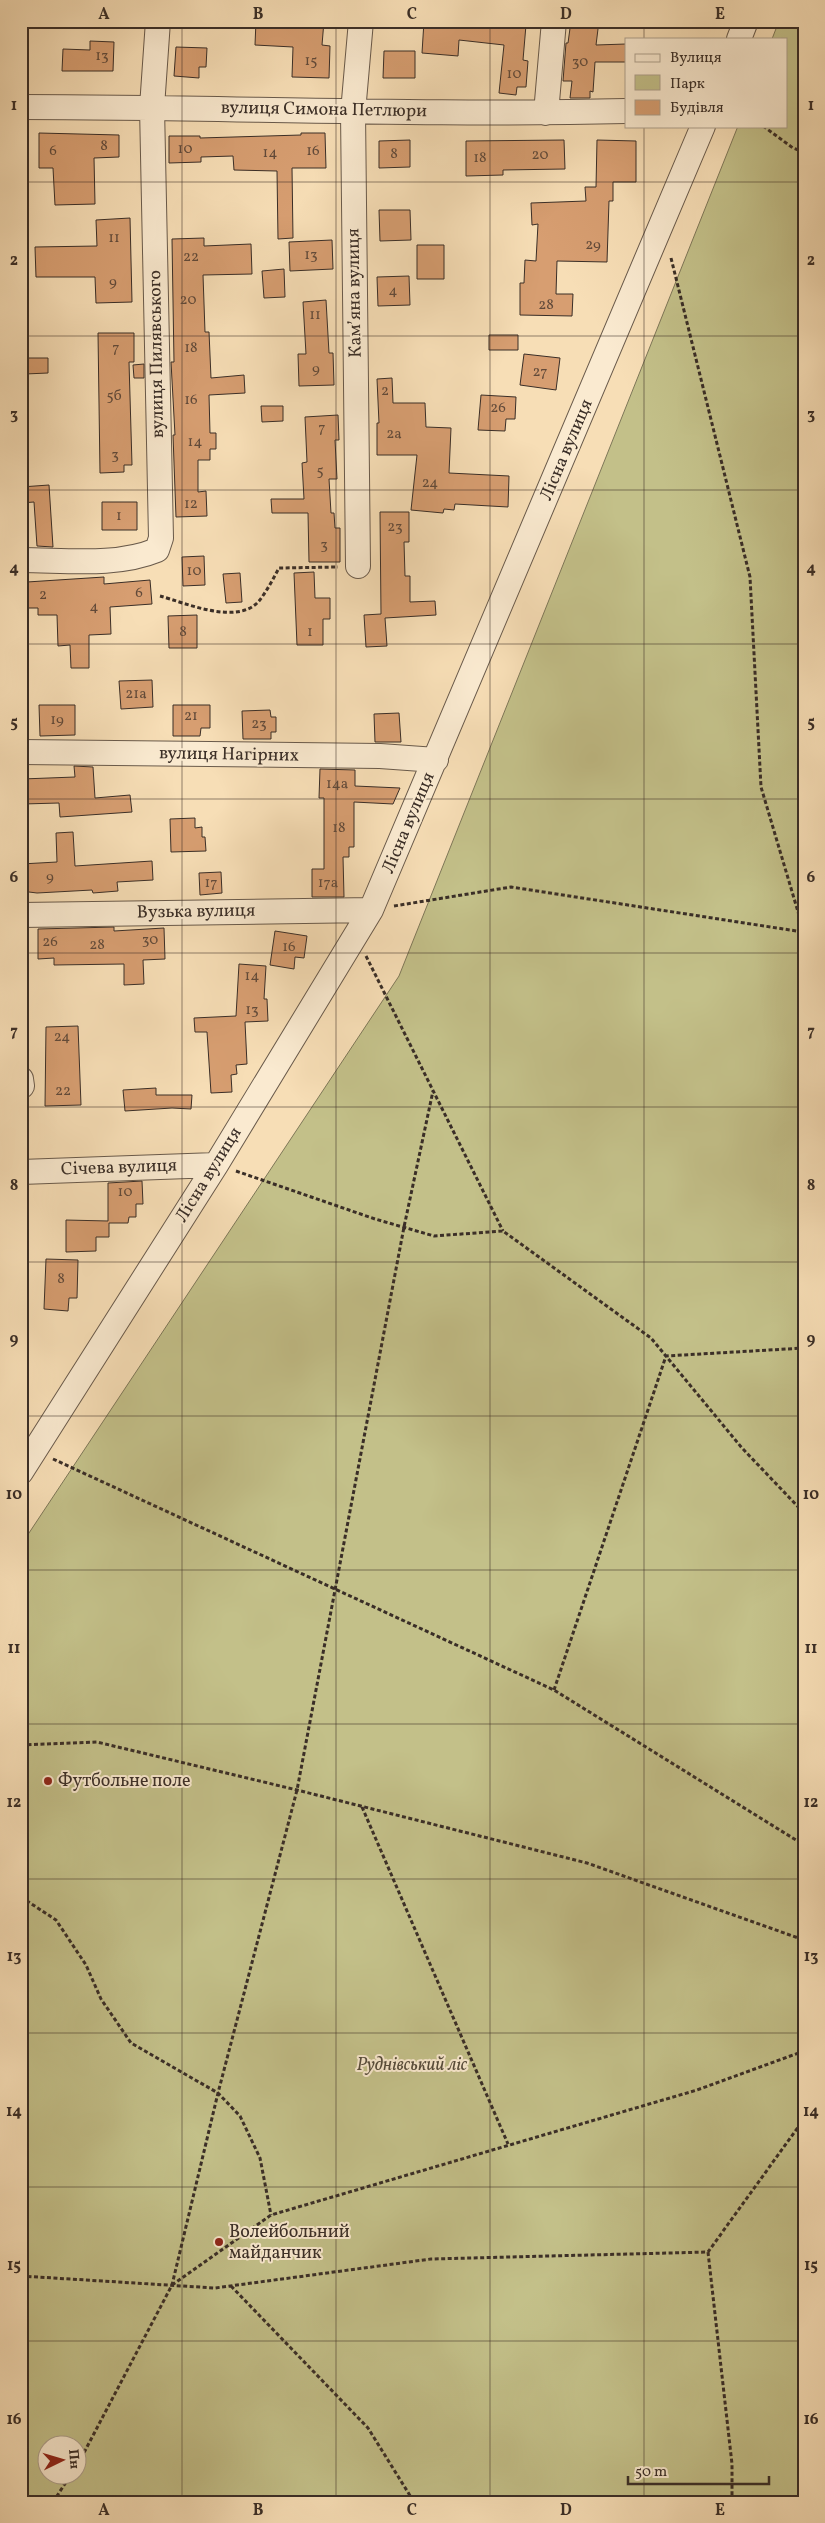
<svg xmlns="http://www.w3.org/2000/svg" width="825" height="2523" viewBox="0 0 825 2523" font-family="Vollkorn,serif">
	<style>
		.green { fill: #c3c089; stroke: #7e7758; fill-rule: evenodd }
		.building { fill: #d79e71; stroke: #3a2e27 }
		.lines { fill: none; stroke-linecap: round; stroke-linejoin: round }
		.minor-casing { stroke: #695a4b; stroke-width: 26 }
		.path { stroke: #3a2e27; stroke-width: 3; stroke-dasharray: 4 2.5; stroke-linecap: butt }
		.minor { stroke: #faead0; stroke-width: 24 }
		.grid { fill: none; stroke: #3a2e27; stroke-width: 1; stroke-opacity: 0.55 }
		.poi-dot { fill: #8f2418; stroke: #faead0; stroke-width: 2 }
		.labels { text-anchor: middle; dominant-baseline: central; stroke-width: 4; stroke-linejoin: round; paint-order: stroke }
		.number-label { font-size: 15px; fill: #614a3a }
		.street-label { font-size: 18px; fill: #3a2e27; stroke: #faead0 }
		.poi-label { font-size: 18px; fill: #3a2e27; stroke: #faead0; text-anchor: start }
		.park-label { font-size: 18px; font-style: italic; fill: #554b3b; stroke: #faead0 }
		.neatline { fill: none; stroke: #3a2e27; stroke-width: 2 }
		.grid-label { font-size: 16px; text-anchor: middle; font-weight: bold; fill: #3a2e27 }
	</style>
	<rect width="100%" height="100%" fill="#f7deb6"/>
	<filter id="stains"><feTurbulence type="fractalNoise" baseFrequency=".004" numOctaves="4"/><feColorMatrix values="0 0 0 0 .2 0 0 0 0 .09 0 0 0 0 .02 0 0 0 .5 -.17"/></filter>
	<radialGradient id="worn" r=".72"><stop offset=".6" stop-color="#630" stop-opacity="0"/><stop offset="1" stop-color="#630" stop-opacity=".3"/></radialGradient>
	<!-- green -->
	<path class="green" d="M 779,21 L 804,21 L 804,2502 L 21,2502 L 21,1545 L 399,976 L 738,126 L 786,126 L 786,39 L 772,39 ZM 48,2446 L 78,2446 L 78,2476 L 48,2476 Z"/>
	<!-- building -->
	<path class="building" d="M 256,21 L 303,23 L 303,21 L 324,21 L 322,45 L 330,46 L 329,78 L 292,77 L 293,47 L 255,45 Z
		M 424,21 L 487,26 L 487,21 L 520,21 L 519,24 L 526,25 L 523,60 L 528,61 L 526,87 L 517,87 L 516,95 L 499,93 L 504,45 L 459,40 L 458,56 L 422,53 Z
		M 571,21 L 599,21 L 596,45 L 626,44 L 626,62 L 595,62 L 593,92 L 590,91 L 590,98 L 570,98 L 572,81 L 563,81 L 566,43 L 568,43 Z
		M 90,41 L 114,42 L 113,71 L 62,71 L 63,49 L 90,50 Z
		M 176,47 L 207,48 L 206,67 L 199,67 L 199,78 L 174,76 Z
		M 384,51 L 415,51 L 415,78 L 383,78 Z
		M 39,133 L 119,135 L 119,157 L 94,158 L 95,204 L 55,205 L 53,168 L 39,168 Z
		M 301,133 L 325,133 L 326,168 L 292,168 L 293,238 L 278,239 L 277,171 L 234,170 L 233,156 L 201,157 L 201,162 L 169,163 L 169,136 L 200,136 L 200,138 L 301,135 Z
		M 410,140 L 410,167 L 379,168 L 379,141 Z
		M 564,140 L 565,169 L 503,170 L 503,175 L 466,176 L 466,141 Z
		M 597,140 L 636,141 L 636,182 L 613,182 L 613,201 L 609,201 L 607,262 L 557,261 L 556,294 L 573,294 L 572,316 L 520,315 L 520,283 L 524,283 L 525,260 L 536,261 L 538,224 L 532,225 L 531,203 L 586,201 L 585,187 L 596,187 Z
		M 379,210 L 410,210 L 411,240 L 380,241 Z
		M 130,218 L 132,302 L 96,303 L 95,277 L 36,277 L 35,247 L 97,246 L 96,220 Z
		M 204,238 L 204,246 L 251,244 L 252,274 L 203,275 L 205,332 L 209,332 L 211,378 L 244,375 L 245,393 L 209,395 L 210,433 L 216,433 L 216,449 L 210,449 L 210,460 L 198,460 L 198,492 L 206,491 L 207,516 L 176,517 L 173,435 L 175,435 L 171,362 L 174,362 L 172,239 Z
		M 332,240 L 333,269 L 290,271 L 289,242 Z
		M 417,245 L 444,245 L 444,279 L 417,279 Z
		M 284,269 L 285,297 L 264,298 L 262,271 Z
		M 409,276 L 410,305 L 378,306 L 377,277 Z
		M 326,300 L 329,353 L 333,353 L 334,385 L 299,386 L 298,354 L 306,354 L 303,302 Z
		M 98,333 L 134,333 L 134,362 L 129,362 L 132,465 L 124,465 L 124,472 L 100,473 Z
		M 489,335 L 518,335 L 518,350 L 489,350 Z
		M 524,354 L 560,358 L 556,390 L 520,385 Z
		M 24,358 L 48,358 L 48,373 L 25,374 Z
		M 144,364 L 144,378 L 134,378 L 133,365 Z
		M 392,378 L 393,403 L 425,403 L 426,427 L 451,428 L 449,473 L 509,476 L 508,507 L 455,504 L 454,510 L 444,509 L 443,513 L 411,510 L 417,455 L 377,455 L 377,423 L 379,423 L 377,379 Z
		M 481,395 L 516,397 L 515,419 L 506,419 L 505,431 L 478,430 Z
		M 261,406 L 283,406 L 283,421 L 262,422 Z
		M 338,415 L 339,440 L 335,440 L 337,479 L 329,479 L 331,513 L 334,513 L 335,528 L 340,528 L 340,562 L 309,562 L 308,513 L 272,513 L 271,499 L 304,499 L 302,463 L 307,462 L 305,417 Z
		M 49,485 L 53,547 L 37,546 L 34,502 L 21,503 L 21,487 Z
		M 102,502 L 137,502 L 137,530 L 102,530 Z
		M 380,512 L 409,512 L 409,542 L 404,542 L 405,576 L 410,576 L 410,602 L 435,601 L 436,615 L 385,618 L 387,646 L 366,647 L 364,615 L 381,614 Z
		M 204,556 L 205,585 L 183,586 L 182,557 Z
		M 314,572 L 315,598 L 330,598 L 330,619 L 323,619 L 323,645 L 297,645 L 294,573 Z
		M 240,573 L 242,602 L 226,603 L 223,574 Z
		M 104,577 L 104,584 L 150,580 L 152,604 L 110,607 L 111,634 L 89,635 L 89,668 L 71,668 L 70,645 L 58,646 L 57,615 L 38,615 L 38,608 L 28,608 L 27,582 Z
		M 197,615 L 197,648 L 169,648 L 168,616 Z
		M 152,680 L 153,707 L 121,709 L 119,681 Z
		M 39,705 L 75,705 L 75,735 L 40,736 Z
		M 173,705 L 210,705 L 210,728 L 201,728 L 200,736 L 173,736 Z
		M 270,710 L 271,717 L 276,717 L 276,732 L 271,732 L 271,739 L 243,739 L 242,711 Z
		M 399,713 L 401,742 L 375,742 L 374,714 Z
		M 74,766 L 93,767 L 95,798 L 130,795 L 132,812 L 60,817 L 59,803 L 23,804 L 22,779 L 75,777 Z
		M 320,769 L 355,770 L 355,786 L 400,788 L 393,804 L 354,802 L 354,847 L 349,847 L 349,857 L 343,857 L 344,897 L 312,897 L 312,869 L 324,869 L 324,798 L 319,798 Z
		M 195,818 L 195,828 L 202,827 L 202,837 L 205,837 L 206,851 L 171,852 L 170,819 Z
		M 73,832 L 75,866 L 152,861 L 153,880 L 117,882 L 118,891 L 93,893 L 92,890 L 37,893 L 21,891 L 21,864 L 57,862 L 56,833 Z
		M 221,872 L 222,893 L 200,895 L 199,873 Z
		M 114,927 L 114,931 L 164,928 L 165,959 L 143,960 L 144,984 L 124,985 L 124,964 L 54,965 L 54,958 L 38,959 L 38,929 Z
		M 275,931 L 307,936 L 304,958 L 295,957 L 294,969 L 270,965 Z
		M 239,964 L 266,966 L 264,999 L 267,999 L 268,1021 L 245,1022 L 247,1064 L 236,1065 L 237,1074 L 231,1075 L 232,1092 L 211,1093 L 207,1032 L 195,1032 L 194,1018 L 236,1016 Z
		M 78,1026 L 81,1105 L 45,1106 L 46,1027 Z
		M 156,1088 L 156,1095 L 192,1095 L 191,1109 L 172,1108 L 125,1111 L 123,1090 Z
		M 142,1181 L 143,1204 L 136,1204 L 136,1217 L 129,1217 L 128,1223 L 109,1223 L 109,1237 L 96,1237 L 96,1251 L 66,1252 L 66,1220 L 108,1221 L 108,1183 Z
		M 46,1259 L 78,1260 L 77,1298 L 69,1298 L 68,1311 L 44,1309 Z"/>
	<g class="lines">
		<defs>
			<path id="minor" d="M 739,39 L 746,21
				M 21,107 C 223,107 425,116 626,111
				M 546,113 L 554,21
				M 21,560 C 65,560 116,567 157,550 L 161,538 L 152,107 L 158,21
				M 358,566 L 353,112 L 361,21
				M 21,752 L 380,756 L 436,760
				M 21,915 L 371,910
				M 21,1079 L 22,1086
				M 21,1172 L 216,1165
				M 21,1472 L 216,1165 L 371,910 L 703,126"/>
		</defs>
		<!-- minor casing -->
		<use href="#minor" class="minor-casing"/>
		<!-- path -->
		<path class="path" d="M 763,126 L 793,148 L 804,152
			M 671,258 L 750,577 L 761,787 L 804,932
			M 160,596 C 186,603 237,626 259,601 C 267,591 273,579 279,568 L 338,567
			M 394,906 L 511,887 L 803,932
			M 366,956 L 503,1231
			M 236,1171 L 375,1219 L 434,1236 L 503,1231 L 651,1338 L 742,1448 L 804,1513
			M 53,1459 L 554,1690 L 804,1845
			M 554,1690 L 666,1356 L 804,1348
			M 21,1745 L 97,1742 L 297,1790 L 587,1863 L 804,1940
			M 362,1807 L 508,2144
			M 21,1897 L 56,1920 L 86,1965 L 101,1999 L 131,2043 L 218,2093 L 240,2116 L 260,2158 L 271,2215
			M 708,2252 L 732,2464 L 732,2502
			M 21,2276 L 215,2288 L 431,2259 L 708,2252 L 804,2119
			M 172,2285 L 271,2215 L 697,2090 L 804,2051
			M 231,2286 L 368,2428 L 414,2502
			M 78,2464 L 172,2285 L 218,2093 L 297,1790 L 404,1227 L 433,1091
			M 53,2502 L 70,2476"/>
		<!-- minor -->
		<use href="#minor" class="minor"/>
	</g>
	<!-- grid -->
	<path class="grid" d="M 182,21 L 182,2502M 336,21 L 336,2502M 490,21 L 490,2502M 644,21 L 644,39M 644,126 L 644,2502M 21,182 L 804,182M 21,336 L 804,336M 21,490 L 804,490M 21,644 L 804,644M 21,799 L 804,799M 21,953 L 804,953M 21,1107 L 804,1107M 21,1262 L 804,1262M 21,1416 L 804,1416M 21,1570 L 804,1570M 21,1724 L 804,1724M 21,1879 L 804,1879M 21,2033 L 804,2033M 21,2187 L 804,2187M 21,2341 L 804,2341"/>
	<!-- markers -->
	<g class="poi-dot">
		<circle cx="48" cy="1781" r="5"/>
		<circle cx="219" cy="2242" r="5"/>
	</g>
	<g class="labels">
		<!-- number labels -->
		<g class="number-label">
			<text x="102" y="56">13</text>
			<text x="311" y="61">15</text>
			<text x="580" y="62">30</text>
			<text x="514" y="74">10</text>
			<text x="104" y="146">8</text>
			<text x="185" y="149">10</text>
			<text x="53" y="151">6</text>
			<text x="313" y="151">16</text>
			<text x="270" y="153">14</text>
			<text x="394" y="154">8</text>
			<text x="540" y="155">20</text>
			<text x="480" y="158">18</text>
			<text x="114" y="238">11</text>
			<text x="593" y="245">29</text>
			<text x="311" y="255">13</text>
			<text x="191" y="257">22</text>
			<text x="113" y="282">9</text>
			<text x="393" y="291">4</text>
			<text x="188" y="300">20</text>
			<text x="546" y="305">28</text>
			<text x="315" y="315">11</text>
			<text x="116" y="348">7</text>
			<text x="191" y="348">18</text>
			<text x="316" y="369">9</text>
			<text x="540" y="372">27</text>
			<text x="385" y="391">2</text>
			<text x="114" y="396">5б</text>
			<text x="191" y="400">16</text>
			<text x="498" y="408">26</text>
			<text x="322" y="428">7</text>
			<text x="394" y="434">2а</text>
			<text x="195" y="442">14</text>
			<text x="115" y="455">3</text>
			<text x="320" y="471">5</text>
			<text x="430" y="483">24</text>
			<text x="191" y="504">12</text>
			<text x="119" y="516">1</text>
			<text x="395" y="527">23</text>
			<text x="324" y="545">3</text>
			<text x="194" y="571">10</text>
			<text x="139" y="593">6</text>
			<text x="43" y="595">2</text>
			<text x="94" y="607">4</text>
			<text x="183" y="632">8</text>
			<text x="310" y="632">1</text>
			<text x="136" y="694">21а</text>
			<text x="191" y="716">21</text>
			<text x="57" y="720">19</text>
			<text x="259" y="724">23</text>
			<text x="337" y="784">14а</text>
			<text x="339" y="828">18</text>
			<text x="50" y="877">9</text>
			<text x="211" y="883">17</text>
			<text x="328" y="883">17а</text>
			<text x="150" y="940">30</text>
			<text x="50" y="942">26</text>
			<text x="97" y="945">28</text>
			<text x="289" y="947">16</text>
			<text x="252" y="976">14</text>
			<text x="252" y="1010">13</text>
			<text x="62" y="1037">24</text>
			<text x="63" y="1091">22</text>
			<text x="125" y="1192">10</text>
			<text x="61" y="1279">8</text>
		</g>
		<!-- street labels -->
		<g class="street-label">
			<text transform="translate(324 110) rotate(1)">вулиця Симона Петлюри</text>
			<text transform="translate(355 293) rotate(-91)">Камʼяна вулиця</text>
			<text transform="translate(157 354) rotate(-91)">вулиця Пилявського</text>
			<text transform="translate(567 450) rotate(-67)">Лісна вулиця</text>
			<text transform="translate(229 755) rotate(1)">вулиця Нагірних</text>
			<text transform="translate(409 823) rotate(-67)">Лісна вулиця</text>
			<text transform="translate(196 912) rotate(-1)">Вузька вулиця</text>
			<text transform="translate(119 1168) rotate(-2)">Січева вулиця</text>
			<text transform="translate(209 1175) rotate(-58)">Лісна вулиця</text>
		</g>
		<!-- poi labels -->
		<g class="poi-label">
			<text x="58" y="1781">Футбольне поле</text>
			<text x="229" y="2232">Волейбольний<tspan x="229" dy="21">майданчик</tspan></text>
		</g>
		<!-- park labels -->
		<g class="park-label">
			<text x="412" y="2065">Руднівський ліс</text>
		</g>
	</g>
	<!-- margin -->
	<rect width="825" height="2523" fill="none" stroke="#f7deb6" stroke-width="55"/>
	<!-- legend -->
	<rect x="625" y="38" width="162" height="90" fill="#faead0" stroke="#ad9f8c"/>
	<rect x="635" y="54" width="25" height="8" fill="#faead0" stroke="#ad9f8c"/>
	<text x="670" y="62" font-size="15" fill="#3a2e27">Вулиця</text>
	<rect x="635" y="75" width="25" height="15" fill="#c3c089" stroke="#ad9f8c"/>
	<text x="670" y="88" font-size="15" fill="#3a2e27">Парк</text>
	<rect x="635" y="100" width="25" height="15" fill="#d79e71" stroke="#ad9f8c"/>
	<text x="670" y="112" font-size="15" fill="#3a2e27">Будівля</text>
	<!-- north arrow -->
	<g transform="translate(62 2460) rotate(85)"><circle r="24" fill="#faead0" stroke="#ad9f8c"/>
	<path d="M0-4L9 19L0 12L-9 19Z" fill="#8f2418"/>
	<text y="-8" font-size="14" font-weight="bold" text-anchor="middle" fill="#3a2e27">Пн</text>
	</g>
	<!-- scale -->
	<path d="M628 2476v8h141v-8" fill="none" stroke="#3a2e27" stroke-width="2.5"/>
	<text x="635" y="2476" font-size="15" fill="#3a2e27" stroke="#faead0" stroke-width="4" paint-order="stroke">50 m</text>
	<rect x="28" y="28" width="770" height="2468" class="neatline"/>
	<g class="grid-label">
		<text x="104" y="19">A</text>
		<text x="258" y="19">B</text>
		<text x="412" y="19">C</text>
		<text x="566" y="19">D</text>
		<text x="720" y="19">E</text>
		<text x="14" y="110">1</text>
		<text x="811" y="110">1</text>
		<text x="14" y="265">2</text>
		<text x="811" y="265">2</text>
		<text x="14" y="419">3</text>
		<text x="811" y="419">3</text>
		<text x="14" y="573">4</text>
		<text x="811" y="573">4</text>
		<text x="14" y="727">5</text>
		<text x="811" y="727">5</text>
		<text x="14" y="882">6</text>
		<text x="811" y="882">6</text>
		<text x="14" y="1036">7</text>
		<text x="811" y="1036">7</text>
		<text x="14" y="1190">8</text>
		<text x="811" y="1190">8</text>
		<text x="14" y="1344">9</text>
		<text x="811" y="1344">9</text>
		<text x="14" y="1499">10</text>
		<text x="811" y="1499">10</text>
		<text x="14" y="1653">11</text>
		<text x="811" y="1653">11</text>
		<text x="14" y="1807">12</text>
		<text x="811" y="1807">12</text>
		<text x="14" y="1961">13</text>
		<text x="811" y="1961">13</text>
		<text x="14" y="2116">14</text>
		<text x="811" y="2116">14</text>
		<text x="14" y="2270">15</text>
		<text x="811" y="2270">15</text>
		<text x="14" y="2424">16</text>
		<text x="811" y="2424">16</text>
		<text x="104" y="2515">A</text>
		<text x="258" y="2515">B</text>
		<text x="412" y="2515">C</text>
		<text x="566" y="2515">D</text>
		<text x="720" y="2515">E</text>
	</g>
	<rect width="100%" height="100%" filter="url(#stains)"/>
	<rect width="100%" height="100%" fill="url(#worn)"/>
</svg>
